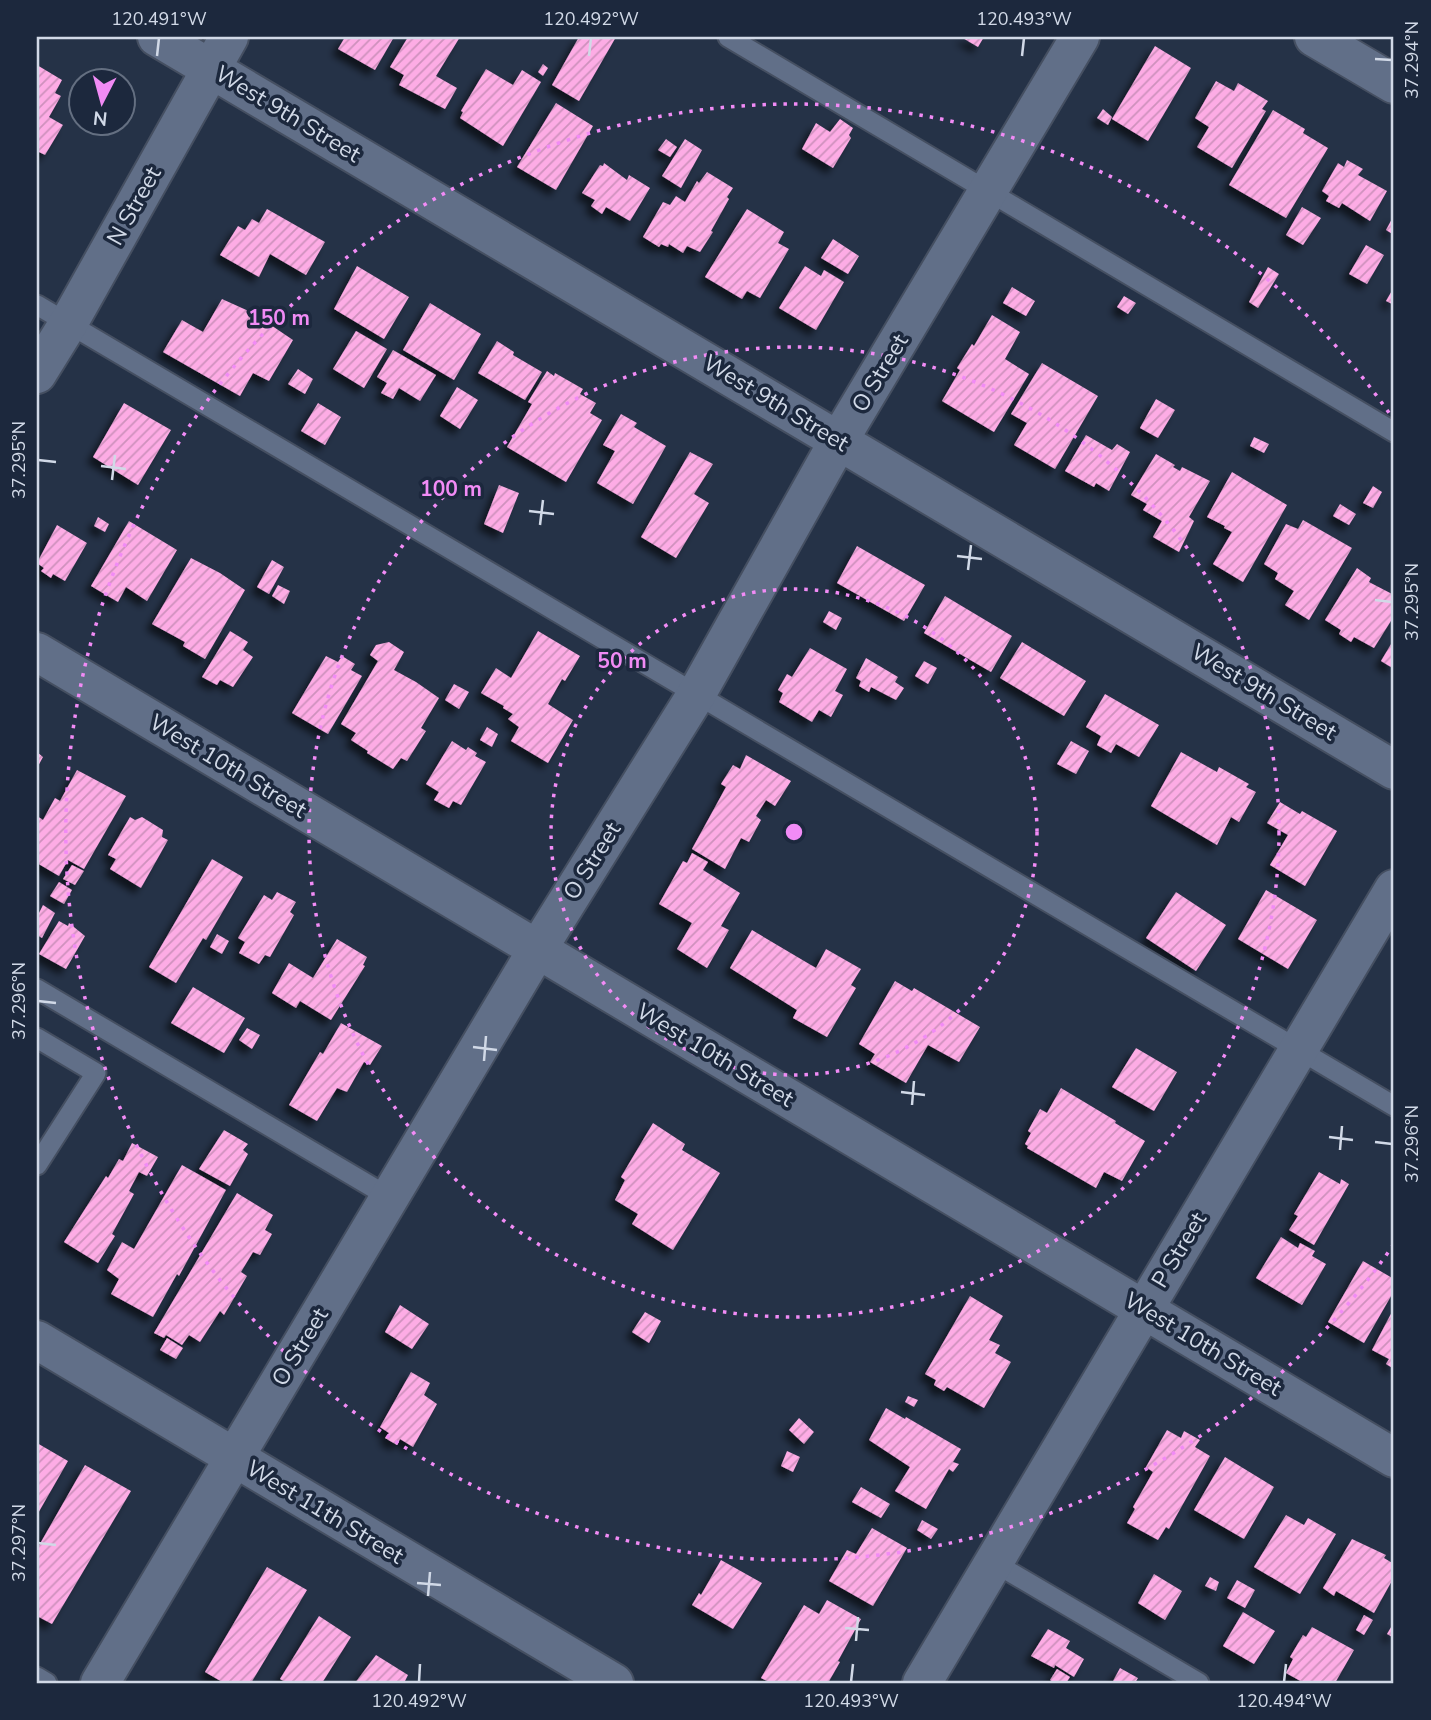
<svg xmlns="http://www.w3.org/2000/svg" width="1431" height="1720" viewBox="0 0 1431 1720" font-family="'Nunito Sans',sans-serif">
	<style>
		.building { fill: url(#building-hatch); filter: url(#shadow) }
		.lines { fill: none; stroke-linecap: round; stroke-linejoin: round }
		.lane-casing { stroke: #454f61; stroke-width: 23 }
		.street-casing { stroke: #454f61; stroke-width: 42 }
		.lane { stroke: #616f88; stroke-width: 19 }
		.street { stroke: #616f88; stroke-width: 38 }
		.ticks { fill: none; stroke: #d1d9e7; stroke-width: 2.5 }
		.ring { fill: none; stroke: #f18bf5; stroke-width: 3.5; stroke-dasharray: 3.5 7 }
		.labels { text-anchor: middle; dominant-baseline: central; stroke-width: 7; stroke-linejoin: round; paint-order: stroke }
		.street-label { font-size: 23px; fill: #d1d9e7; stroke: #1c283d }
		.centre { fill: #f18bf5; stroke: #1c283d; stroke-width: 3.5 }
		.ring-label { font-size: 21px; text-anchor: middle; font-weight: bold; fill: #f18bf5; stroke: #1c283d; stroke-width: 7; stroke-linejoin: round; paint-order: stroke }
		.neatline { fill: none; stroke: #d1d9e7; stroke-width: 2.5 }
		.ticks-label { font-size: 18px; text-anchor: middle; fill: #d1d9e7 }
	</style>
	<defs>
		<pattern id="building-hatch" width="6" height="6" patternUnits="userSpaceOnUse" patternTransform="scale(1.75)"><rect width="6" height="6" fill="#fdace5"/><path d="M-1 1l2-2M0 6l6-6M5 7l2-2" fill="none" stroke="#ce91bd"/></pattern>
		<filter id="shadow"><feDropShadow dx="-6" dy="6" stdDeviation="3.5" flood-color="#0009"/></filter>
	</defs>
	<rect width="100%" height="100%" fill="#253247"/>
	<!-- building -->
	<path class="building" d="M 345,37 L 394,37 L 375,70 L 338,49 Z
		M 408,37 L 460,37 L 436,76 L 457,88 L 445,109 L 399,85 L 404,75 L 390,67 Z
		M 579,37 L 616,37 L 579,101 L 552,85 Z
		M 961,37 L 984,37 L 978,47 Z
		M 1155,46 L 1191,68 L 1148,141 L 1112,119 Z
		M 543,64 L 548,68 L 543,76 L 538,72 Z
		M 37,65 L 62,80 L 55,93 L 61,96 L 49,117 L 63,125 L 45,155 L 37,151 Z
		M 486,69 L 513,85 L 522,70 L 541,82 L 503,146 L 460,118 L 463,112 L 461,111 Z
		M 1216,81 L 1234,91 L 1238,83 L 1268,101 L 1262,109 L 1266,111 L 1232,168 L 1197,147 L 1209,127 L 1195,118 Z
		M 556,103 L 593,126 L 556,190 L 517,167 Z
		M 1103,109 L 1112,117 L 1108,125 L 1097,118 Z
		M 1273,110 L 1305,129 L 1303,133 L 1328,148 L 1286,218 L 1229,185 Z
		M 840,119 L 853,128 L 849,135 L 851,138 L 833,168 L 802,149 L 816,123 L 830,132 Z
		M 666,139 L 677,147 L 670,157 L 658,150 Z
		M 685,139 L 702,150 L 681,188 L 662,176 Z
		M 1347,160 L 1363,169 L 1358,175 L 1387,191 L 1370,221 L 1342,203 L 1339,208 L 1326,201 L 1329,196 L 1322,191 L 1338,163 L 1344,167 Z
		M 604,163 L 627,180 L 629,175 L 650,188 L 630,221 L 606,207 L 602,214 L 591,206 L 595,200 L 582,193 L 600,165 L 603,166 Z
		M 707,172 L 733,188 L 727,197 L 729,199 L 711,231 L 713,232 L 700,252 L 687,246 L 683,253 L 669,244 L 668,247 L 661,244 L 659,247 L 643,237 L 663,202 L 670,205 L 676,196 L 685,202 L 697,181 L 699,183 Z
		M 1302,207 L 1321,218 L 1303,245 L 1286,235 Z
		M 267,209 L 325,242 L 306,275 L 270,254 L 259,277 L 220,255 L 238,226 L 245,230 L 252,219 L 259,223 Z
		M 747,209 L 784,232 L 778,243 L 789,249 L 760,298 L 747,291 L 742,299 L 705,277 Z
		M 1394,215 L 1394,235 L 1386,230 Z
		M 833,239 L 859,256 L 848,274 L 821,258 Z
		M 1366,245 L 1384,255 L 1367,284 L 1349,274 Z
		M 357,266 L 409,297 L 384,339 L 334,309 Z
		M 805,266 L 821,276 L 824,270 L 844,282 L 816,330 L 779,308 Z
		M 1268,267 L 1279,274 L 1258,308 L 1249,302 Z
		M 1012,287 L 1035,301 L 1026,316 L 1003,303 Z
		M 1394,287 L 1394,305 L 1386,301 Z
		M 1124,296 L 1136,303 L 1128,314 L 1117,307 Z
		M 222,299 L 253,313 L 293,340 L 269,381 L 253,373 L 240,396 L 163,352 L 182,320 L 203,332 Z
		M 430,303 L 481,334 L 454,380 L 403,350 Z
		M 992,315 L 1020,332 L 1005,359 L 1029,374 L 994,432 L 942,401 L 960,370 L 957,368 L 972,344 L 974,346 Z
		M 356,331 L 387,349 L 364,388 L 333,369 Z
		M 497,341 L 514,352 L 513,355 L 542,372 L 525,400 L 478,373 Z
		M 393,350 L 436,375 L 420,401 L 399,388 L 393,399 L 381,393 L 387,383 L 377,377 Z
		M 1042,363 L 1098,396 L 1055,469 L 1014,445 L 1027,423 L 1011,414 Z
		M 298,369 L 313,379 L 305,394 L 288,384 Z
		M 547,371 L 554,376 L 555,373 L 583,389 L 580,394 L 596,403 L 590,413 L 602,420 L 566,482 L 507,447 L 532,404 L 528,402 Z
		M 457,387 L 478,400 L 460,429 L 440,416 Z
		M 1156,399 L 1175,410 L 1158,438 L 1140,428 Z
		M 124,403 L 171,430 L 138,485 L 93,457 Z
		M 318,403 L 341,417 L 325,445 L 301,431 Z
		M 621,414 L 637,423 L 634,427 L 666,446 L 633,504 L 597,483 L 615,451 L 603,445 Z
		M 1086,435 L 1112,450 L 1117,444 L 1130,452 L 1109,491 L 1096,483 L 1094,487 L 1065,471 Z
		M 1254,437 L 1269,444 L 1264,453 L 1250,446 Z
		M 690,452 L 713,464 L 694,494 L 709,503 L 676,558 L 641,537 Z
		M 1156,454 L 1175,465 L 1173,467 L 1180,471 L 1182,467 L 1210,481 L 1189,517 L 1194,521 L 1179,552 L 1153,537 L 1162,521 L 1143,510 L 1147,504 L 1131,495 Z
		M 1232,472 L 1287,505 L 1243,582 L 1213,564 L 1232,532 L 1224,528 L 1225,526 L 1207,517 Z
		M 499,485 L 519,493 L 503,533 L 484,524 Z
		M 1373,486 L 1382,492 L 1373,508 L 1363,503 Z
		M 1340,504 L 1356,514 L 1349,525 L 1333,516 Z
		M 98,517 L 109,524 L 105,532 L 94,526 Z
		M 1303,520 L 1352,548 L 1309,620 L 1285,605 L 1294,591 L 1275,579 L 1278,573 L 1264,564 L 1286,524 L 1298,529 Z
		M 129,521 L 177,550 L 147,601 L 126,587 L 118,602 L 91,586 Z
		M 57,525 L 87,543 L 65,581 L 53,574 L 51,578 L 41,571 L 44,568 L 37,563 Z
		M 857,546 L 925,585 L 904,621 L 837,583 Z
		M 191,558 L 220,573 L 245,590 L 205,659 L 183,646 L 185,642 L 152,624 Z
		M 272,560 L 284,567 L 269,594 L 257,587 Z
		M 1357,568 L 1371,578 L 1369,582 L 1394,595 L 1394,616 L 1374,648 L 1354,637 L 1351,642 L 1339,634 L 1341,630 L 1325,620 Z
		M 278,585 L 290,591 L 284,604 L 272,596 Z
		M 945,596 L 1012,636 L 991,672 L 924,633 Z
		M 829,611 L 842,618 L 836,630 L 823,622 Z
		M 230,631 L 248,642 L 243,650 L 253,657 L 233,687 L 220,680 L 217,685 L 202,677 Z
		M 538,631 L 580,656 L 565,681 L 562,679 L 548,704 L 573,720 L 548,763 L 511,741 L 519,727 L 508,719 L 513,714 L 503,708 L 504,706 L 481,693 L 496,668 L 511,678 Z
		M 1394,639 L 1394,669 L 1381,661 Z
		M 389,642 L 404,652 L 394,670 L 416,682 L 439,698 L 421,728 L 426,731 L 407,761 L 401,758 L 393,769 L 367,753 L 368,751 L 351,740 L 356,733 L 341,724 L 378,661 L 370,655 L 376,645 Z
		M 1022,642 L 1086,681 L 1064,716 L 1000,678 Z
		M 810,648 L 847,669 L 835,691 L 843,695 L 831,717 L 819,710 L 812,722 L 779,702 L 783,693 L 778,690 L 787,674 L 792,677 Z
		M 326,656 L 338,662 L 342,656 L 355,664 L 351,670 L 362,676 L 328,734 L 292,713 Z
		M 866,658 L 898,677 L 895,682 L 904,688 L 896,700 L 871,687 L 869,692 L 859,686 L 861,681 L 856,678 Z
		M 924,661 L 937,668 L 928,684 L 915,676 Z
		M 454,684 L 469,692 L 459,709 L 445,700 Z
		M 1105,694 L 1159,725 L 1139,757 L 1116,744 L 1111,753 L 1097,745 L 1101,736 L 1086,727 Z
		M 487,727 L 498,734 L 492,747 L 480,740 Z
		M 452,741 L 466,750 L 468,747 L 477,753 L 475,756 L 486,762 L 461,805 L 453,801 L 449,808 L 434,800 L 439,792 L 426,784 Z
		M 1071,741 L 1089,751 L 1076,774 L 1057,764 Z
		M 37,752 L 43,757 L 37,768 Z
		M 1181,752 L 1217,772 L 1219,767 L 1249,784 L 1246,787 L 1256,792 L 1239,822 L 1231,817 L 1217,845 L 1151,806 Z
		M 746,755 L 791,781 L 775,806 L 766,800 L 756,816 L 761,820 L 749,842 L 741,838 L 725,869 L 692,849 L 726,787 L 721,784 L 733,765 L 740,769 Z
		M 77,770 L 126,796 L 84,869 L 68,860 L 59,876 L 37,863 L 37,816 L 43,820 L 55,798 L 60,801 Z
		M 1280,802 L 1300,814 L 1302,811 L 1337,831 L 1305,886 L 1270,865 L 1288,835 L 1267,823 Z
		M 130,817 L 135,820 L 142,817 L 163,830 L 162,837 L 168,840 L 141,888 L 110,869 L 116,859 L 108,855 Z
		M 692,853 L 708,862 L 703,870 L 740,893 L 721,926 L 729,930 L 707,968 L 677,949 L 692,923 L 659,904 L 683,861 L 687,863 Z
		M 212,859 L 243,877 L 206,940 L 203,938 L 176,983 L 149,967 Z
		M 72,865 L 84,871 L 75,885 L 63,879 Z
		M 59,882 L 72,890 L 64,904 L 50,896 Z
		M 1266,890 L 1317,920 L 1288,969 L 1238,939 Z
		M 277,892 L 296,902 L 290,912 L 294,915 L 270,957 L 265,955 L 259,964 L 239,953 L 245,942 L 238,938 L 264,895 L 272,900 Z
		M 1176,892 L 1226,925 L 1196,971 L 1146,938 Z
		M 43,905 L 55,913 L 42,938 L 37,935 L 37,917 Z
		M 59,921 L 68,926 L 69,923 L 85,936 L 66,969 L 39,954 Z
		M 752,930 L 816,968 L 826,949 L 861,969 L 851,985 L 856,988 L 827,1037 L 793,1018 L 797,1010 L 730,968 Z
		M 217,934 L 229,941 L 222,954 L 210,947 Z
		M 337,939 L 367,957 L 363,965 L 365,966 L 331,1020 L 300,1001 L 296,1008 L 272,993 L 289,963 L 313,978 Z
		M 895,981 L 912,991 L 914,988 L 980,1027 L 959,1062 L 928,1045 L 906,1083 L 870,1062 L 875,1054 L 859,1044 Z
		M 193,987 L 245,1018 L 224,1053 L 171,1023 Z
		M 341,1023 L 382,1046 L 370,1065 L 364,1062 L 347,1092 L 337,1088 L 317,1121 L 289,1105 L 320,1052 L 323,1054 Z
		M 247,1028 L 260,1035 L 252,1049 L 239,1040 Z
		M 1136,1048 L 1177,1072 L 1154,1111 L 1112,1087 Z
		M 1061,1088 L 1116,1121 L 1115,1123 L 1145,1141 L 1122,1181 L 1104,1172 L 1096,1188 L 1027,1148 L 1028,1146 L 1025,1144 L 1031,1133 L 1028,1131 L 1040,1109 L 1047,1113 Z
		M 653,1123 L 685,1144 L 682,1150 L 720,1173 L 673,1250 L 632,1224 L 638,1214 L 615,1200 L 625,1180 L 621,1177 Z
		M 224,1130 L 248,1144 L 243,1150 L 248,1154 L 230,1186 L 199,1169 Z
		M 132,1143 L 158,1157 L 147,1176 L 139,1172 L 129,1191 L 134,1194 L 112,1234 L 115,1236 L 98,1263 L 64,1242 L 106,1176 L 108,1178 L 119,1159 L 123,1161 Z
		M 182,1165 L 226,1190 L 179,1276 L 177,1274 L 153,1317 L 111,1294 L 119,1279 L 107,1270 L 122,1242 L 134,1249 Z
		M 1319,1172 L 1340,1184 L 1341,1179 L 1349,1184 L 1314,1245 L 1289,1230 L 1298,1216 L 1294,1214 Z
		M 237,1193 L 273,1215 L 265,1230 L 272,1234 L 260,1255 L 253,1252 L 241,1272 L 247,1276 L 224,1315 L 220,1311 L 200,1342 L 189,1335 L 182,1345 L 166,1335 L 164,1338 L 154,1333 Z
		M 1281,1237 L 1298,1248 L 1300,1243 L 1315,1251 L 1312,1256 L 1326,1264 L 1302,1305 L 1256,1278 Z
		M 1363,1261 L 1394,1279 L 1394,1291 L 1364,1343 L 1328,1322 Z
		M 970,1296 L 1003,1316 L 989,1340 L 1000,1345 L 995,1353 L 1011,1362 L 984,1408 L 947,1387 L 944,1391 L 934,1385 L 936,1380 L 925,1374 Z
		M 400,1305 L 429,1324 L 412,1349 L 385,1332 Z
		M 1394,1308 L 1394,1369 L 1386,1364 L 1389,1359 L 1372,1350 Z
		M 645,1312 L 661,1321 L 649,1343 L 632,1332 Z
		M 167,1338 L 183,1348 L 176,1359 L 160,1350 Z
		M 411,1372 L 430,1383 L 424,1395 L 437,1404 L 413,1447 L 400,1439 L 397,1445 L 385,1438 L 389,1433 L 380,1427 Z
		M 908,1396 L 918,1400 L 914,1407 L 905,1402 Z
		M 886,1408 L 905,1419 L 906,1417 L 961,1449 L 953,1462 L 959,1464 L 953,1472 L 949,1469 L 926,1509 L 895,1491 L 910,1467 L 869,1440 Z
		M 799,1418 L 814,1432 L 804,1444 L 789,1430 Z
		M 1167,1430 L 1181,1438 L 1184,1431 L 1200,1440 L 1195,1447 L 1210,1456 L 1169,1529 L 1166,1527 L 1158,1540 L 1127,1523 L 1135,1509 L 1133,1507 L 1153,1472 L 1146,1467 Z
		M 37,1443 L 68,1461 L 37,1515 Z
		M 787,1451 L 800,1457 L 793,1472 L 781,1466 Z
		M 1225,1457 L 1274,1487 L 1244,1539 L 1194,1510 Z
		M 85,1465 L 131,1491 L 52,1624 L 37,1616 L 37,1549 Z
		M 861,1487 L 890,1504 L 881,1518 L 852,1502 Z
		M 1286,1515 L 1304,1525 L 1308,1518 L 1336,1534 L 1300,1594 L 1254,1567 Z
		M 922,1520 L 938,1529 L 931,1539 L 917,1530 Z
		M 872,1528 L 907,1548 L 873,1606 L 829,1581 L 847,1550 L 856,1554 Z
		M 1352,1539 L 1386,1555 L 1384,1558 L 1394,1564 L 1394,1577 L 1374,1613 L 1336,1591 L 1334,1596 L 1323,1588 Z
		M 721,1560 L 762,1583 L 733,1629 L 692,1605 L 699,1593 L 701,1595 Z
		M 267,1567 L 307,1590 L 251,1683 L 224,1683 L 205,1672 Z
		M 1154,1574 L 1182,1591 L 1165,1620 L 1138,1603 Z
		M 1210,1577 L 1219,1582 L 1216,1591 L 1205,1586 Z
		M 1237,1580 L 1255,1590 L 1245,1608 L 1227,1598 Z
		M 827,1600 L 861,1619 L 838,1661 L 840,1662 L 828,1683 L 771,1683 L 761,1678 L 804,1605 L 819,1614 Z
		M 1243,1612 L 1275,1631 L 1254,1664 L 1223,1646 Z
		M 1364,1615 L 1373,1620 L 1364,1635 L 1356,1630 Z
		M 319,1616 L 351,1637 L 322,1683 L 287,1683 L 280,1679 Z
		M 1394,1622 L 1394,1638 L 1387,1634 Z
		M 1312,1627 L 1354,1650 L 1335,1683 L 1304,1683 L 1286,1673 L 1293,1659 L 1290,1657 L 1303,1635 L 1306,1637 Z
		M 1048,1629 L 1070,1641 L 1066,1648 L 1084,1659 L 1074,1677 L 1055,1665 L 1054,1668 L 1031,1656 Z
		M 376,1655 L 408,1675 L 404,1683 L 355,1683 Z
		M 1120,1668 L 1138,1678 L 1135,1683 L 1112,1683 Z
		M 1057,1669 L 1070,1677 L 1066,1683 L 1055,1683 L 1050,1680 Z"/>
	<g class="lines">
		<defs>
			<path id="lane" d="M 728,37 L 1394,432
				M 37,305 L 1394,1106
				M 37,989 L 389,1197
				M 37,1038 L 96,1073 L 37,1165
				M 993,1562 L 1199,1683
				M 37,1677 L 47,1683"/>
			<path id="street" d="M 157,37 L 1394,770
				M 1314,37 L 1394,84
				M 37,374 L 68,324 L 229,37
				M 37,652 L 1394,1458
				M 37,1340 L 614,1683
				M 100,1683 L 537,950 L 696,695 L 839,440 L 1080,37
				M 922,1683 L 1394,889"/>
		</defs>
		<!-- lane casing -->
		<use href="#lane" class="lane-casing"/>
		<!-- street casing -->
		<use href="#street" class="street-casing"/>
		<!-- lane -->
		<use href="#lane" class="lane"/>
		<!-- street -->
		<use href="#street" class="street"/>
	</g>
	<!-- ticks -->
	<path class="ticks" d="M 157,56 L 159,38M 589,56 L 591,38M 1022,56 L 1024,38M 1375,59 L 1392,60M 38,460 L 56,462M 101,466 L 126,469M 112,480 L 115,455M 529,511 L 554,514M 540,525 L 543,500M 957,556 L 982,559M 968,570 L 971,545M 1375,600 L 1392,602M 38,1001 L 56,1003M 473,1047 L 497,1050M 484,1061 L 486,1036M 901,1092 L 925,1095M 912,1105 L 914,1081M 1329,1137 L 1353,1140M 1375,1142 L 1392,1144M 1340,1150 L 1342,1126M 38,1543 L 56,1545M 417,1583 L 441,1585M 428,1596 L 430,1572M 845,1628 L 869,1630M 856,1641 L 858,1617M 419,1682 L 420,1664M 851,1682 L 853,1664M 1284,1682 L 1286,1664"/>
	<!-- distance rings -->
	<g class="ring">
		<circle cx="794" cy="832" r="243"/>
		<circle cx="794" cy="832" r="485"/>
		<path d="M1394 1244A728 728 0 1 1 1394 420"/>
	</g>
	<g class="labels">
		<!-- street labels -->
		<g class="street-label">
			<text transform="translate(288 114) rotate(31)">West 9th Street</text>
			<text transform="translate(134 206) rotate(-61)">N Street</text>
			<text transform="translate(880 373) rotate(-59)">O Street</text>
			<text transform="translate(776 403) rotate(31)">West 9th Street</text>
			<text transform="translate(1264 692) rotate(31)">West 9th Street</text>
			<text transform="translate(228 766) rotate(31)">West 10th Street</text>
			<text transform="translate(592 861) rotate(-58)">O Street</text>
			<text transform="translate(715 1055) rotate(31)">West 10th Street</text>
			<text transform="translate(1179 1250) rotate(-59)">P Street</text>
			<text transform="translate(1203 1344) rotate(31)">West 10th Street</text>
			<text transform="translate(300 1347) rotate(-59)">O Street</text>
			<text transform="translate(325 1512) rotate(31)">West 11th Street</text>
		</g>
	</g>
	<circle cx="794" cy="832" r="10" class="centre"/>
	<g class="ring-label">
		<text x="279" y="325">150 m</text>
		<text x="451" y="496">100 m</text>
		<text x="622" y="668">50 m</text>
	</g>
	<!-- border -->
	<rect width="1431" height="1720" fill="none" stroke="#1c283d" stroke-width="77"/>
	<!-- north arrow -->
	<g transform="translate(102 102) rotate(186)"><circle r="33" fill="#1c283d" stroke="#646f81" stroke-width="2"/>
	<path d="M0-5L12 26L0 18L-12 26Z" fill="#f18bf5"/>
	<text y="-10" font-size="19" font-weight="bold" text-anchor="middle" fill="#d1d9e7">N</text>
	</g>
	<rect x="38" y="38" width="1354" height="1644" class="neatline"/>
	<g class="ticks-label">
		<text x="159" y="25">120.491°W</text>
		<text x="591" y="25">120.492°W</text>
		<text x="1024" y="25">120.493°W</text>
		<text transform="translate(1412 60) rotate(-90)" y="6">37.294°N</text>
		<text transform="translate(19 460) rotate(-90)" y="6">37.295°N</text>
		<text transform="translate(1412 602) rotate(-90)" y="6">37.295°N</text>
		<text transform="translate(19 1001) rotate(-90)" y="6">37.296°N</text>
		<text transform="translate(1412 1144) rotate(-90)" y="6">37.296°N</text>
		<text transform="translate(19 1543) rotate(-90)" y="6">37.297°N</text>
		<text x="419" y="1707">120.492°W</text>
		<text x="851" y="1707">120.493°W</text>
		<text x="1284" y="1707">120.494°W</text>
	</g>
</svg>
